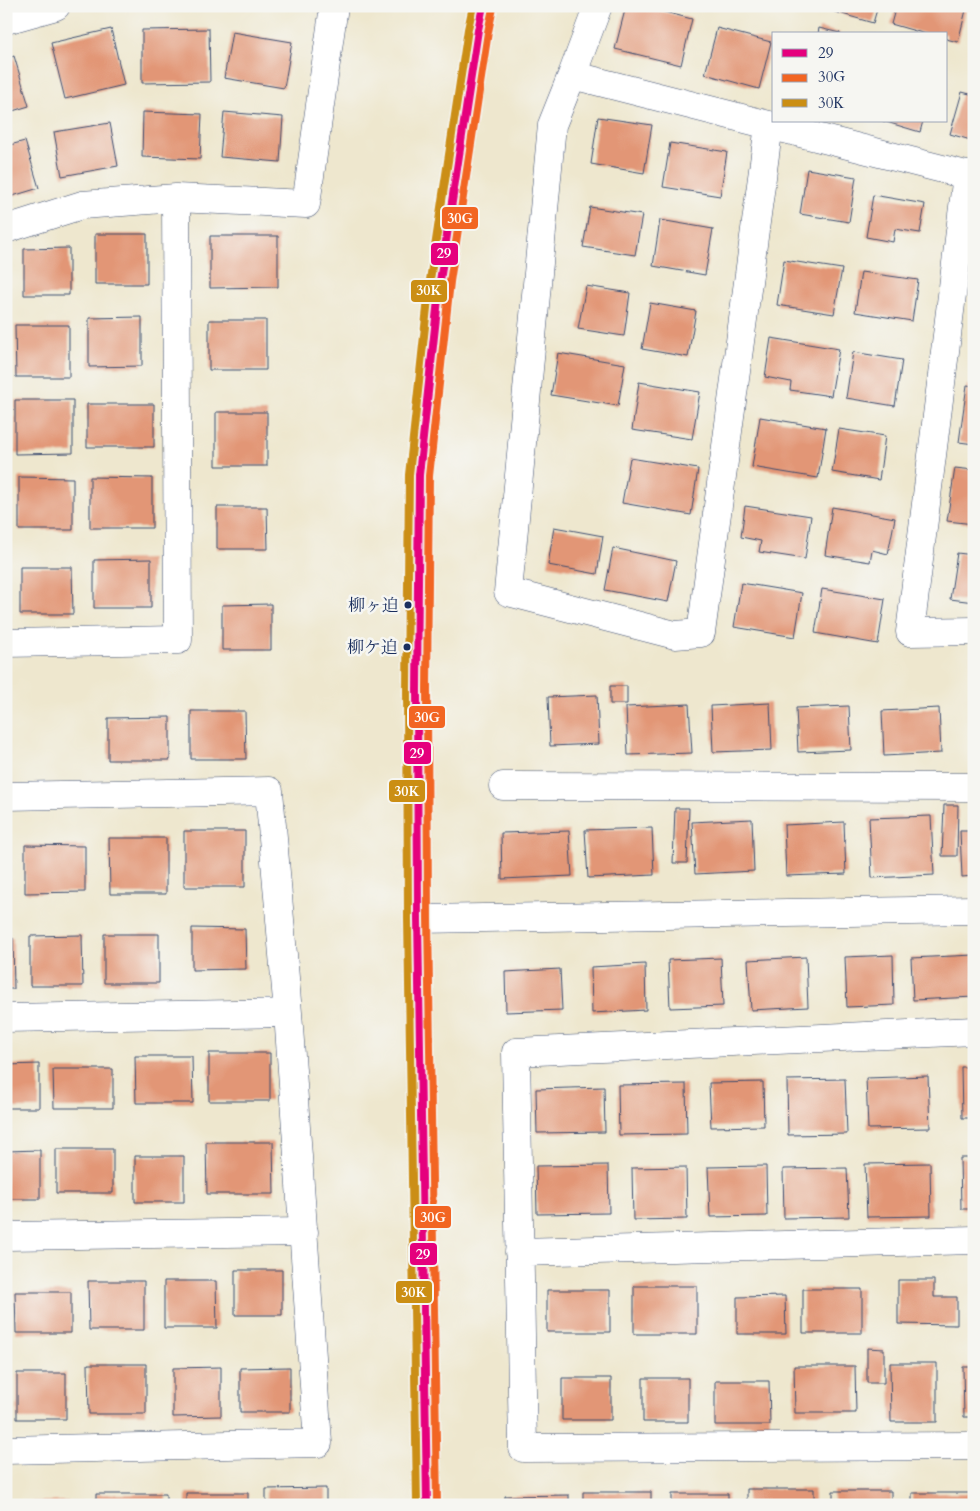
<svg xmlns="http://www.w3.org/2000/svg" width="980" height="1511" viewBox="0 0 980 1511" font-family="Cardo,'Noto Serif JP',serif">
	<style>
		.building { fill: #e29676 }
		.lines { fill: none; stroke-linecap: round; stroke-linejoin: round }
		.minor-casing { stroke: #3b4b6f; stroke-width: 29 }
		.minor { stroke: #fff; stroke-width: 28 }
		.bus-1-casing { stroke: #f6f6f2; stroke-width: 11 }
		.bus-2-casing { stroke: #f6f6f2; stroke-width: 11 }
		.bus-3-casing { stroke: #f6f6f2; stroke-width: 11 }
		.bus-1 { stroke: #e5007d; stroke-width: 8 }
		.bus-2 { stroke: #f26522; stroke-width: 8 }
		.bus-3 { stroke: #cb8e13; stroke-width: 8 }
		.bus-dot { fill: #1b2f5e; stroke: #f6f6f2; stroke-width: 2 }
		.labels { text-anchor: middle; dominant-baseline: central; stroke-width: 5; stroke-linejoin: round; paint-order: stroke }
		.bus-label { font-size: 17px; fill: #1b2f5e; stroke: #f6f6f2; text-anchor: end }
		.line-badge { stroke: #f6f6f2; stroke-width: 2 }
		.badge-label { font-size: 14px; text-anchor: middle; font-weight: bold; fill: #fff }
	</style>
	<rect width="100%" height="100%" fill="#f6f6f2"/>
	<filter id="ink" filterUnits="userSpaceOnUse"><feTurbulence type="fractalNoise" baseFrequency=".02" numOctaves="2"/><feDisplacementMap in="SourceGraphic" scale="10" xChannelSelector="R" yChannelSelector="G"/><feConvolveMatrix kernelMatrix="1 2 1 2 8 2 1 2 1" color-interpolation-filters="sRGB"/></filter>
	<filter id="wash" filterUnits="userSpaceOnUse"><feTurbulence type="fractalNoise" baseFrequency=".0096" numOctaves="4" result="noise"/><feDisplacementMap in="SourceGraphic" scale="20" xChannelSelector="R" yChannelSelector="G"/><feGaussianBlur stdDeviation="1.12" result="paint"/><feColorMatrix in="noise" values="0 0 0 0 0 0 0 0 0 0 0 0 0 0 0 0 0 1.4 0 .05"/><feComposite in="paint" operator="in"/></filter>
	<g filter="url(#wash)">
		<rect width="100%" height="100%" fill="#eee7ce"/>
		<g id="blocks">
			<!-- building -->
			<path class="building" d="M 626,6 L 641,6 L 692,19 L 681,65 L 615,49 Z
				M 826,6 L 878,6 L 873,23 L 825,9 Z
				M 896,6 L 967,6 L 958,42 L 946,39 L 946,34 L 926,34 L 891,24 Z
				M 717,28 L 771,42 L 759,89 L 705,74 Z
				M 819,28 L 840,33 L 840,34 L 818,34 Z
				M 111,29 L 124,85 L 65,99 L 51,43 Z
				M 209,29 L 210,82 L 142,83 L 142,30 Z
				M 232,32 L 292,42 L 284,88 L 224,78 Z
				M 14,56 L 29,106 L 6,113 L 6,59 Z
				M 962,92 L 974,95 L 974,141 L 950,134 Z
				M 143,112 L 202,114 L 200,159 L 142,157 Z
				M 224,112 L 283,117 L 280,162 L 220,157 Z
				M 598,117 L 652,125 L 644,173 L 591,164 Z
				M 883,121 L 923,121 L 920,132 Z
				M 110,123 L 118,166 L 62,176 L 54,132 Z
				M 25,141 L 39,188 L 6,198 L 6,146 Z
				M 670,143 L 727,152 L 720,196 L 663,187 Z
				M 807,169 L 856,177 L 849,222 L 800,214 Z
				M 873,195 L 925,204 L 920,233 L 895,229 L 893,242 L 866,237 Z
				M 590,207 L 642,215 L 635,255 L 583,247 Z
				M 660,220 L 713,229 L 705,275 L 653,266 Z
				M 95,234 L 147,234 L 147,284 L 95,284 Z
				M 210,236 L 278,236 L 278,287 L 210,288 Z
				M 69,248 L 69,295 L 24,295 L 24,249 Z
				M 784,260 L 842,269 L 834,314 L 777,305 Z
				M 861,272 L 918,280 L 912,321 L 855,312 Z
				M 586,286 L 630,293 L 624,336 L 578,329 Z
				M 650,303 L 696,311 L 688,357 L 642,349 Z
				M 142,317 L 142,366 L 89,367 L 89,318 Z
				M 209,320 L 266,320 L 266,370 L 209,370 Z
				M 15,325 L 69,325 L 69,377 L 16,377 Z
				M 771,338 L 839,349 L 831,396 L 790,390 L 791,382 L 765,377 Z
				M 853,352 L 902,360 L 895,406 L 846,398 Z
				M 558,353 L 625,364 L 618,406 L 551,395 Z
				M 639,382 L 700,392 L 692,439 L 632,430 Z
				M 967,385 L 974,386 L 974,444 L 959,442 Z
				M 15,400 L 73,400 L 73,453 L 15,454 Z
				M 87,404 L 154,404 L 154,447 L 87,447 Z
				M 216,412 L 267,412 L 267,466 L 216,466 Z
				M 760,417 L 826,428 L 818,478 L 752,467 Z
				M 839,429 L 885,436 L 879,480 L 832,472 Z
				M 630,458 L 698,469 L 691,515 L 622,503 Z
				M 955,468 L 974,470 L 974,524 L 947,521 Z
				M 19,477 L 73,478 L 73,530 L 19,530 Z
				M 90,477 L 152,478 L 152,528 L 90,528 Z
				M 745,506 L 811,516 L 805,559 L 759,552 L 761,541 L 741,537 Z
				M 217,507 L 267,507 L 268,549 L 217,549 Z
				M 832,507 L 895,518 L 888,554 L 872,550 L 870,562 L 825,555 Z
				M 554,527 L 603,536 L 597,574 L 548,565 Z
				M 613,548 L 676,561 L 668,602 L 605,590 Z
				M 957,553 L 974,555 L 974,602 L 950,599 Z
				M 151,559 L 151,608 L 94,608 L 94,560 Z
				M 20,567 L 72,567 L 73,614 L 20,614 Z
				M 741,583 L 802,593 L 795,637 L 734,627 Z
				M 822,589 L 885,599 L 878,644 L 815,633 Z
				M 271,604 L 271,650 L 222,650 L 222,605 Z
				M 610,686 L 627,686 L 627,704 L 610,704 Z
				M 597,695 L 599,744 L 550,746 L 548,697 Z
				M 770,703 L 772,750 L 713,752 L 711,706 Z
				M 689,704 L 692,753 L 628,755 L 626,707 Z
				M 849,706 L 851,750 L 798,752 L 796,708 Z
				M 972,707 L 974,707 L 974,722 L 972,722 Z
				M 939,708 L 941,753 L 884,756 L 882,711 Z
				M 191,711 L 245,711 L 246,759 L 191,759 Z
				M 170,717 L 170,760 L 108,760 L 108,718 Z
				M 944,805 L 958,805 L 957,856 L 942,856 Z
				M 675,808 L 689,808 L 687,863 L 673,863 Z
				M 931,816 L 934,875 L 872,878 L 869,818 Z
				M 752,819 L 754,871 L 695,874 L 692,822 Z
				M 844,822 L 846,874 L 786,876 L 784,825 Z
				M 652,828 L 654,875 L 588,878 L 585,830 Z
				M 184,831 L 245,831 L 245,887 L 184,887 Z
				M 569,831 L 572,876 L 502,879 L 501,833 Z
				M 960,831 L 974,831 L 974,876 L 962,877 Z
				M 109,838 L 166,838 L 166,894 L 110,894 Z
				M 25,845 L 85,846 L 85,892 L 25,893 Z
				M 192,928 L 245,929 L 246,969 L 192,970 Z
				M 104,934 L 159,934 L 159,983 L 104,983 Z
				M 82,935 L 83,986 L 30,986 L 30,936 Z
				M 6,938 L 13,938 L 14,989 L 6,989 Z
				M 893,955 L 894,1005 L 847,1007 L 845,957 Z
				M 974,955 L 974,997 L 913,1000 L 911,958 Z
				M 806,957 L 808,1007 L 751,1010 L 748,960 Z
				M 721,958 L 723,1006 L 670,1008 L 668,960 Z
				M 645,964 L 646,1010 L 592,1013 L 591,967 Z
				M 560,969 L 562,1010 L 506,1012 L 505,972 Z
				M 209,1053 L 270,1053 L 270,1101 L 209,1101 Z
				M 135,1056 L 192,1056 L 193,1103 L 136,1103 Z
				M 39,1064 L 39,1108 L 6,1108 L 6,1065 Z
				M 961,1067 L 974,1067 L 974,1118 L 962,1118 Z
				M 53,1069 L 113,1069 L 113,1108 L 54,1108 Z
				M 928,1076 L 930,1128 L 868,1129 L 866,1078 Z
				M 845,1079 L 847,1134 L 788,1135 L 787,1080 Z
				M 763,1082 L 764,1126 L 711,1127 L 709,1083 Z
				M 686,1084 L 687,1134 L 619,1135 L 618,1085 Z
				M 604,1087 L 605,1132 L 537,1133 L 536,1089 Z
				M 206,1142 L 273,1142 L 274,1194 L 207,1194 Z
				M 56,1149 L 113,1149 L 113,1193 L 56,1193 Z
				M 40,1150 L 40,1199 L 6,1199 L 6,1151 Z
				M 135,1156 L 184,1156 L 184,1202 L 135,1202 Z
				M 960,1158 L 974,1158 L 974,1209 L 961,1209 Z
				M 930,1163 L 931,1216 L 867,1217 L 865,1164 Z
				M 608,1165 L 609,1213 L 537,1214 L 536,1166 Z
				M 766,1166 L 767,1216 L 710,1217 L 708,1167 Z
				M 686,1167 L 687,1219 L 633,1220 L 632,1168 Z
				M 847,1168 L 849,1217 L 784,1218 L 783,1169 Z
				M 235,1270 L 282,1270 L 282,1315 L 235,1315 Z
				M 898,1280 L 934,1280 L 934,1297 L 957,1297 L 957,1325 L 898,1324 Z
				M 88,1281 L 144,1281 L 144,1330 L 89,1330 Z
				M 164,1281 L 216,1281 L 217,1328 L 164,1328 Z
				M 634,1286 L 697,1286 L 697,1334 L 634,1334 Z
				M 803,1289 L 862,1289 L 862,1333 L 803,1333 Z
				M 547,1290 L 610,1290 L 610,1332 L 547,1332 Z
				M 15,1292 L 71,1292 L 71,1333 L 16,1333 Z
				M 785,1296 L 786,1334 L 737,1334 L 737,1297 Z
				M 867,1348 L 884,1349 L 884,1383 L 867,1383 Z
				M 890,1363 L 937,1363 L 937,1422 L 891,1422 Z
				M 88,1364 L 146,1364 L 146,1414 L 89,1414 Z
				M 794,1366 L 855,1366 L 856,1413 L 795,1413 Z
				M 221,1367 L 221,1416 L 173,1417 L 173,1368 Z
				M 290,1367 L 290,1412 L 240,1412 L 240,1368 Z
				M 963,1367 L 974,1367 L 974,1417 L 964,1417 Z
				M 17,1373 L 66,1373 L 66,1419 L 17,1419 Z
				M 562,1378 L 611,1378 L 611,1420 L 562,1420 Z
				M 643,1378 L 688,1378 L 688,1422 L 643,1422 Z
				M 715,1381 L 769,1381 L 770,1425 L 715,1425 Z
				M 326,1488 L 326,1505 L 266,1505 L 266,1489 Z
				M 747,1489 L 814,1489 L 814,1505 L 747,1505 Z
				M 833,1491 L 891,1491 L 891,1505 L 833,1505 Z
				M 583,1492 L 651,1492 L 651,1505 L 583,1505 Z
				M 186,1493 L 248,1493 L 248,1505 L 186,1505 Z
				M 912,1493 L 970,1493 L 970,1505 L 912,1505 Z
				M 96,1494 L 166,1494 L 166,1505 L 96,1505 Z
				M 672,1494 L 728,1494 L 728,1505 L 672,1505 Z
				M 569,1495 L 569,1505 L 505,1505 L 505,1496 Z
				M 82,1501 L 82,1505 L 18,1505 L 18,1502 Z"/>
		</g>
	</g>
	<g filter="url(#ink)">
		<use href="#blocks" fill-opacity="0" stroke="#3b4b6f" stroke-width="1"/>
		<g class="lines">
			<defs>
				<path id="minor" d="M 598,6 L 572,75 L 974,177
					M 6,20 L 56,6
					M 572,75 L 552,125 L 508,592 L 675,635 L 701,633 L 769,125
					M 967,175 L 910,632 L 974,631
					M 6,229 L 82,205 L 176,198 L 306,204 L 334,6
					M 6,643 L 178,640 L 176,198
					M 503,786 L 974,787
					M 6,796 L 269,791 L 288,1013 L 318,1443 L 6,1450
					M 418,919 L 974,910
					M 6,1018 L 288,1013
					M 974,1031 L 516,1052 L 523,1448 L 974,1446
					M 6,1236 L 304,1232
					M 519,1252 L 974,1240
					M 427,1505 L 418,919 L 417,690 L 419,475 L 440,281 L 478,30 L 483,6"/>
			</defs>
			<!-- minor casing -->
			<use href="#minor" class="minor-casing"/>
			<!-- minor -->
			<use href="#minor" class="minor"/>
			<defs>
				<path id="bus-1" d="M 427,1505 L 418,919 L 417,690 L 419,475 L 440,281 L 478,30 L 483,6"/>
				<path id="bus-2" d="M 437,1505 L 428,919 L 427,690 L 429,476 L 450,282 L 488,32 L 493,8"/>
				<path id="bus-3" d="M 417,1505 L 408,919 L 407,690 L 409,475 L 430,280 L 468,29 L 473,6"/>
			</defs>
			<!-- bus-1 casing -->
			<use href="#bus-1" class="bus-1-casing"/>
			<!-- bus-2 casing -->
			<use href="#bus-2" class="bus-2-casing"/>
			<!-- bus-3 casing -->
			<use href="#bus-3" class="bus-3-casing"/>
			<!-- bus-1 -->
			<use href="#bus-1" class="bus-1"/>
			<!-- bus-2 -->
			<use href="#bus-2" class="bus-2"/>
			<!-- bus-3 -->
			<use href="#bus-3" class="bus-3"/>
		</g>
	</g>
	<!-- markers -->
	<g class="bus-dot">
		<circle cx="408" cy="605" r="4.5"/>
		<circle cx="407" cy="647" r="4.5"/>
	</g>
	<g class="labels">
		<!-- bus labels -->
		<g class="bus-label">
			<text x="399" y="605">柳ヶ迫</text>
			<text x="398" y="647">柳ケ迫</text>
		</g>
	</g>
	<g class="line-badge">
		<rect x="441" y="206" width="38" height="24" rx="5" fill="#f26522"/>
		<rect x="430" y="242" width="29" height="24" rx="5" fill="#e5007d"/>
		<rect x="410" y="279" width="38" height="24" rx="5" fill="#cb8e13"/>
		<rect x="408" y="705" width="38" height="24" rx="5" fill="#f26522"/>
		<rect x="403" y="741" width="29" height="24" rx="5" fill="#e5007d"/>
		<rect x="388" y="779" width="38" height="24" rx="5" fill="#cb8e13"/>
		<rect x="414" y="1205" width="38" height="24" rx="5" fill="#f26522"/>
		<rect x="409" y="1242" width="29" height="24" rx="5" fill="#e5007d"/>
		<rect x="395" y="1280" width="38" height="24" rx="5" fill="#cb8e13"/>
	</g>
	<g class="badge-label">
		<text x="460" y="223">30G</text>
		<text x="444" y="258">29</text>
		<text x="429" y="295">30K</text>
		<text x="427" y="722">30G</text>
		<text x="417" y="758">29</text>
		<text x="407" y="796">30K</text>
		<text x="433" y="1222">30G</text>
		<text x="423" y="1259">29</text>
		<text x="414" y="1297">30K</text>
	</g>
	<!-- margin -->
	<rect width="980" height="1511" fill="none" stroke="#f6f6f2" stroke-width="25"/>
	<!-- legend -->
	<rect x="772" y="32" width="175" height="90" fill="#f6f6f2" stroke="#9ea6b7"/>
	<rect x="782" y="49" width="25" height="8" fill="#e5007d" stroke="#9ea6b7"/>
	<text x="818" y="58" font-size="15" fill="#1b2f5e">29</text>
	<rect x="782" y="74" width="25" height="8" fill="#f26522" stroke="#9ea6b7"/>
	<text x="818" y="82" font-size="15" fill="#1b2f5e">30G</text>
	<rect x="782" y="99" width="25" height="8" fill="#cb8e13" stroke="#9ea6b7"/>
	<text x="818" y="108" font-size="15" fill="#1b2f5e">30K</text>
</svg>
